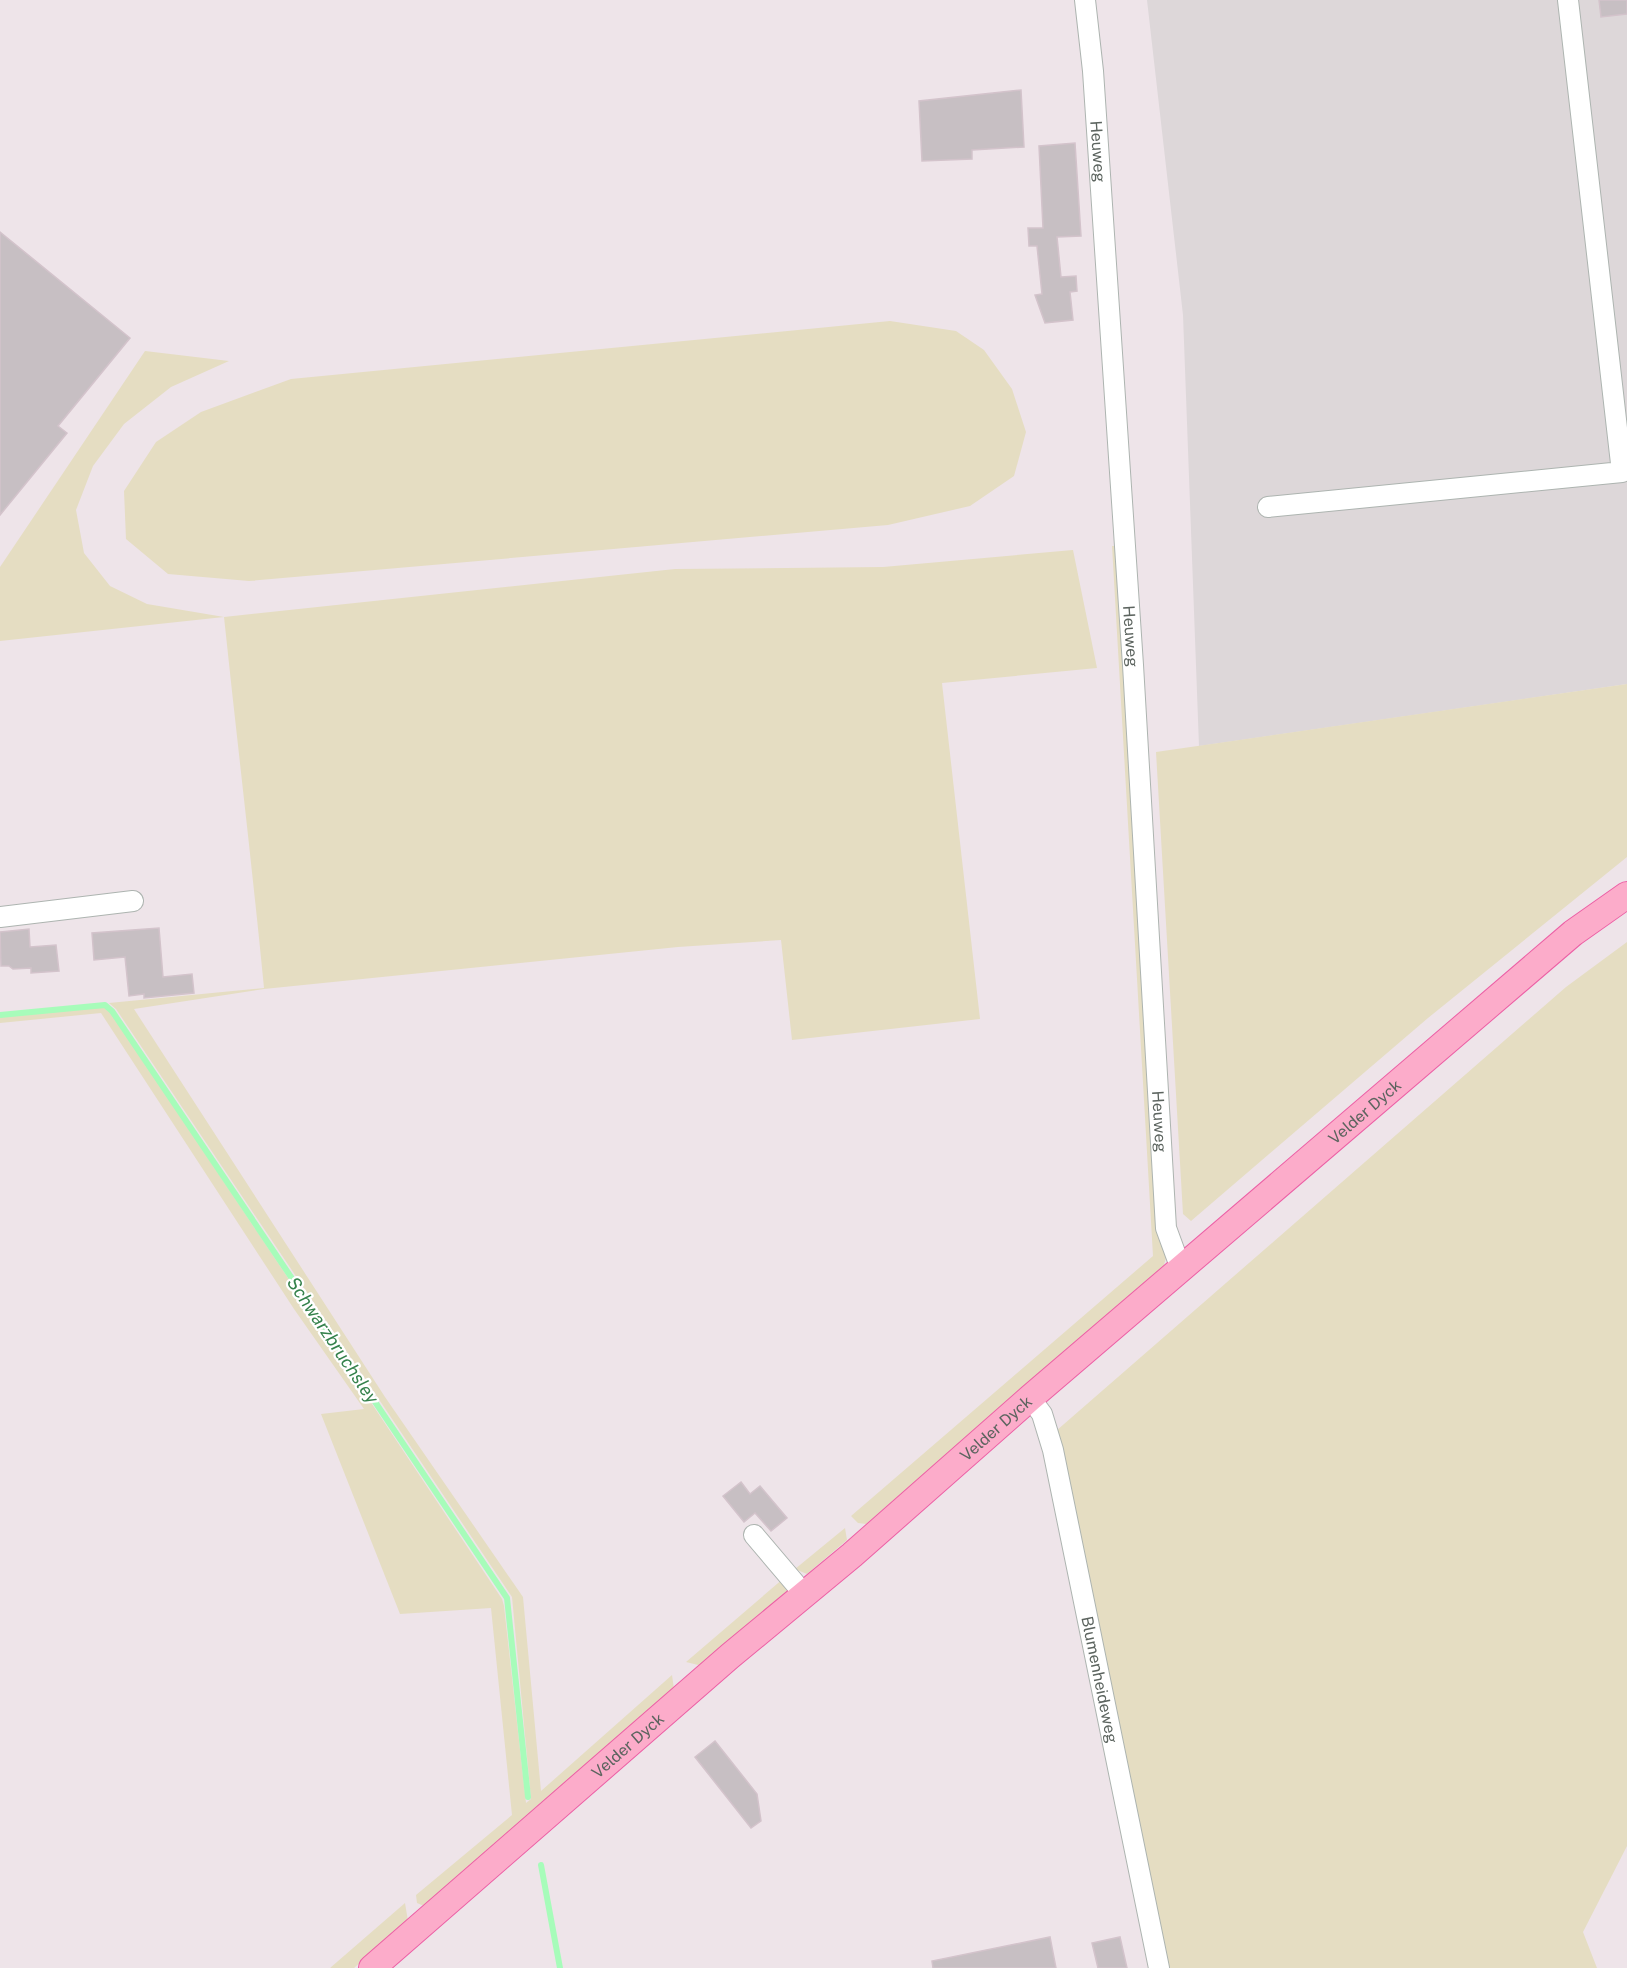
<svg xmlns="http://www.w3.org/2000/svg" width="1627" height="1968" viewBox="0 0 1627 1968" font-family="'Public Sans',sans-serif">
	<style>
		.industrial { fill: #ddd7d9 }
		.green { fill: #e5ddc2 }
		.lines { fill: none; stroke-linecap: round; stroke-linejoin: round }
		.stream { stroke: #a7fcba; stroke-width: 6 }
		.building { fill: #c7bfc3; stroke: #d3c3cb; stroke-width: 1.5 }
		.minor-casing { stroke: #adb4b0; stroke-width: 22 }
		.major-casing { stroke: #ec5fa5; stroke-width: 28 }
		.minor { stroke: #fff; stroke-width: 20 }
		.major { stroke: #fcacca; stroke-width: 26 }
		.labels { text-anchor: middle; dominant-baseline: central; stroke-width: 4.5; stroke-linejoin: round; paint-order: stroke }
		.street-label { font-size: 16px; fill: #5c645f; stroke: #fff }
		.water-label { font-size: 18px; font-style: italic; fill: #35824c; stroke: #fff }
	</style>
	<rect width="100%" height="100%" fill="#eee4e9"/>
	<!-- industrial -->
	<path class="industrial" d="M 1147,0 L 1627,0 L 1627,684 L 1199,746 L 1183,315 Z"/>
	<!-- green -->
	<path class="green" d="M 890,321 L 956,331 L 984,350 L 1012,389 L 1026,432 L 1014,476 L 970,506 L 888,525 L 249,581 L 168,574 L 126,539 L 124,491 L 156,442 L 201,412 L 291,379 Z
		M 145,351 L 229,361 L 171,387 L 124,424 L 93,466 L 76,510 L 84,553 L 110,586 L 147,604 L 224,617 L 675,569 L 883,567 L 1073,550 L 1097,668 L 942,683 L 980,1019 L 792,1040 L 781,940 L 678,947 L 264,989 L 134,1009 L 385,1397 L 523,1597 L 541,1791 L 672,1675 L 674,1689 L 424,1906 L 417,1903 L 416,1895 L 512,1815 L 491,1608 L 400,1614 L 321,1414 L 364,1409 L 294,1309 L 101,1013 L 0,1023 L 0,1017 L 103,1006 L 110,1011 L 502,1599 L 504,1606 L 526,1803 L 531,1799 L 512,1597 L 116,1009 L 109,1003 L 264,988 C 252,864 237,741 224,617 L 0,641 L 0,567 Z
		M 1112,546 L 1116,546 L 1166,1258 L 1163,1268 L 866,1524 L 858,1523 L 851,1516 L 1153,1256 Z
		M 1627,684 L 1627,857 L 1428,1018 L 1191,1221 L 1183,1214 L 1156,752 Z
		M 1627,942 L 1627,1846 L 1583,1932 L 1597,1968 L 1165,1968 L 1056,1431 L 1566,987 Z
		M 845,1528 L 847,1540 L 807,1574 L 795,1569 Z
		M 784,1578 L 787,1591 L 702,1666 L 686,1662 Z
		M 405,1903 L 408,1921 L 354,1968 L 330,1968 Z"/>
	<g class="lines">
		<!-- stream -->
		<path class="stream" d="M 0,1015 L 105,1005 L 112,1011 L 507,1598 L 528,1797
			M 541,1865 L 560,1968"/>
	</g>
	<!-- building -->
	<path class="building" d="M 1599,0 L 1627,0 L 1627,14 L 1601,17 Z
		M 1021,90 L 1024,147 L 972,150 L 972,159 L 922,161 L 919,101 Z
		M 1075,143 L 1081,236 L 1057,237 L 1061,277 L 1076,276 L 1077,291 L 1070,292 L 1073,320 L 1045,323 L 1035,295 L 1042,294 L 1037,246 L 1029,246 L 1028,228 L 1043,228 L 1039,146 Z
		M 0,232 L 130,338 L 58,426 L 67,433 L 0,515 Z
		M 159,928 L 163,977 L 192,974 L 194,993 L 144,998 L 144,994 L 129,996 L 125,957 L 94,960 L 92,933 Z
		M 29,929 L 30,947 L 56,945 L 59,971 L 31,973 L 31,968 L 13,969 L 9,966 L 1,966 L 0,932 Z
		M 741,1482 L 750,1494 L 760,1486 L 787,1518 L 771,1531 L 755,1513 L 744,1522 L 723,1496 Z
		M 715,1741 L 757,1794 L 761,1821 L 751,1828 L 695,1757 Z
		M 1050,1937 L 1056,1968 L 933,1968 L 932,1961 Z
		M 1120,1937 L 1127,1968 L 1098,1968 L 1092,1943 Z"/>
	<g class="lines">
		<defs>
			<g id="minor">
				<path id="s1" d="M 1085,0 L 1093,71 L 1133,665 L 1166,1228 L 1181,1269"/>
				<path d="M 1268,507 L 1622,472 L 1568,0"/>
				<path d="M 0,917 L 133,901"/>
				<path id="s2" d="M 1030,1398 L 1042,1414 L 1053,1450 L 1159,1968"/>
				<path d="M 754,1535 L 804,1594"/>
			</g>
			<g id="major">
				<path id="s3" d="M 372,1968 L 730,1656 L 852,1555 L 1030,1398 L 1573,933 L 1627,895"/>
			</g>
		</defs>
		<!-- minor casing -->
		<use href="#minor" class="minor-casing"/>
		<!-- major casing -->
		<use href="#major" class="major-casing"/>
		<!-- minor -->
		<use href="#minor" class="minor"/>
		<!-- major -->
		<use href="#major" class="major"/>
	</g>
	<g class="labels">
		<!-- street labels -->
		<g class="street-label">
			<text stroke="none"><textPath href="#s1" startOffset="152">Heuweg</textPath></text>
			<text stroke="none"><textPath href="#s1" startOffset="638">Heuweg</textPath></text>
			<text stroke="none"><textPath href="#s3" startOffset="1311">Velder Dyck</textPath></text>
			<text stroke="none"><textPath href="#s1" startOffset="1124">Heuweg</textPath></text>
			<text stroke="none"><textPath href="#s3" startOffset="825">Velder Dyck</textPath></text>
			<text stroke="none"><textPath href="#s2" startOffset="292">Blumenheideweg</textPath></text>
			<text stroke="none"><textPath href="#s3" startOffset="339">Velder Dyck</textPath></text>
		</g>
		<!-- water labels -->
		<g class="water-label">
			<text transform="translate(333 1340) rotate(56)">Schwarzbruchsley</text>
		</g>
	</g>
</svg>
